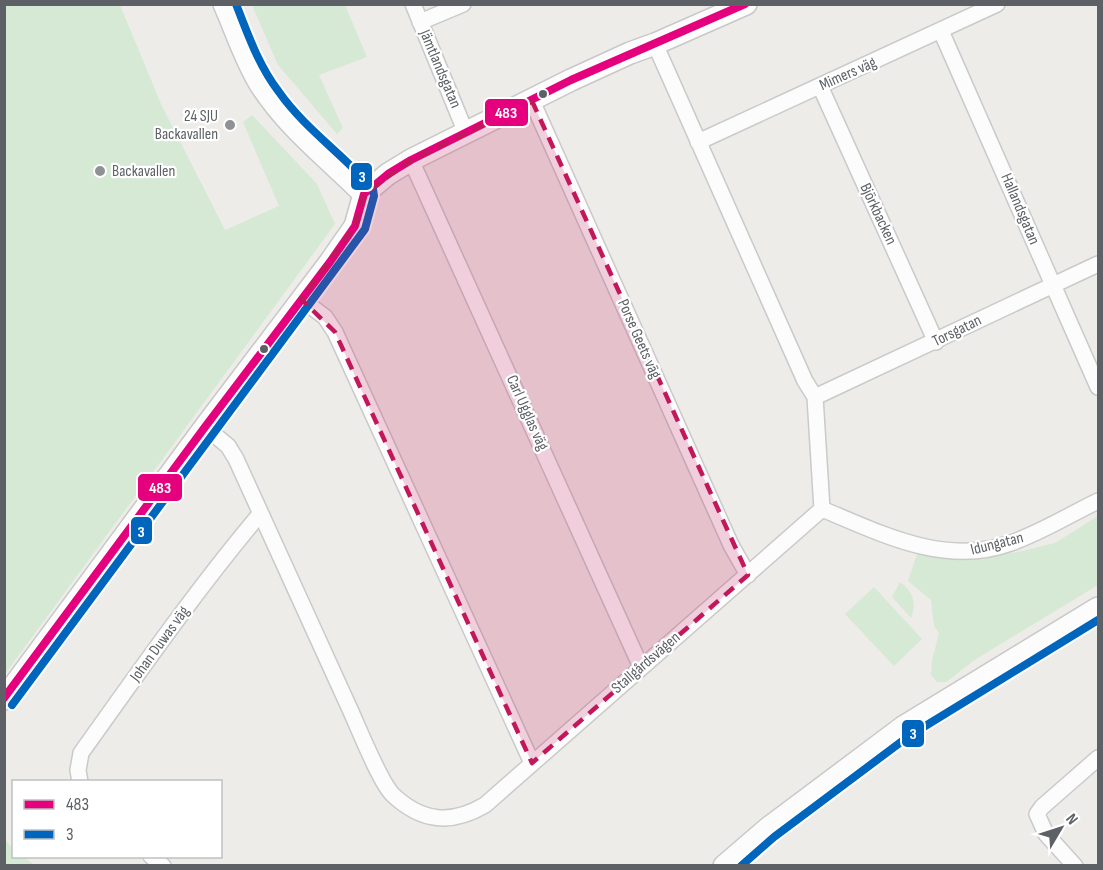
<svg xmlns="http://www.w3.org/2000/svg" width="1103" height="870" viewBox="0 0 1103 870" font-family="'Sofia Sans Condensed',sans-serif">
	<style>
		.green { fill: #d6e9d4 }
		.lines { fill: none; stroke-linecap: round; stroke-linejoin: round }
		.street-casing { stroke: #c9caca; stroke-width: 18 }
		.secondary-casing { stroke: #c8c8c9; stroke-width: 24 }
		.street { stroke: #fcfcfc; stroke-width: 15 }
		.secondary { stroke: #fcfcfc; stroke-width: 21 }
		.bus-1-casing { stroke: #fff; stroke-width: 12 }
		.bus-2-casing { stroke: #fff; stroke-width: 12 }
		.bus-1 { stroke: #e5007d; stroke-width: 8 }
		.bus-2 { stroke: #0065bd; stroke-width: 8 }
		.marked { fill: #c2185b; fill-opacity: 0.2; stroke: #c2185b; stroke-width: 4.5; stroke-dasharray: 12 8; stroke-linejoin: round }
		.bus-dot { fill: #5d6166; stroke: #fff; stroke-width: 2 }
		.poi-dot { fill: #8f9294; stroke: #fff; stroke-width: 2 }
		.labels { text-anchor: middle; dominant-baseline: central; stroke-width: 4.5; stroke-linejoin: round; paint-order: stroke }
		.street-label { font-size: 16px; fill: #5d6166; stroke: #fff }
		.poi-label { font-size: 16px; fill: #5d6166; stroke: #fff; text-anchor: end }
		.line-badge { stroke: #fff; stroke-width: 2 }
		.badge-label { font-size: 16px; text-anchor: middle; font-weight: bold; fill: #fff }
	</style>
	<rect width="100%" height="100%" fill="#edece8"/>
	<!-- green -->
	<path class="green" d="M 4,5 L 120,5 L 161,104 L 225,230 L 279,206 L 243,122 L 252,115 L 317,184 L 335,224 L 5,674 Z
		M 252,5 L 345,5 L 367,57 L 319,75 L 343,128 L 337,134 L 278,65 Z
		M 1098,516 L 1098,585 L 976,659 L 946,682 L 937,682 L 931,675 L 932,661 L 939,633 L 934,626 L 931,600 L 908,581 L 917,554 L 971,560 L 1022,551 L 1055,543 Z
		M 900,582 C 913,591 917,604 911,618 L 892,597 Z
		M 874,587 L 922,639 L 894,666 L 845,614 Z
		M 4,832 L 6,841 L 13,848 L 14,856 L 24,857 L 34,865 L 5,865 Z"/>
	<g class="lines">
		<defs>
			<path id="street" d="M 413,4 L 466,133
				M 420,22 L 463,4
				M 941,31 L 1098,387
				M 820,86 L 936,342
				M 532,101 L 731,545 L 748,575
				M 698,142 L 997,4
				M 411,160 L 641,667
				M 301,299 L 325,317 L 335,332 L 532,763
				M 815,397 L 1098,264
				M 205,427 L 228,446 L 236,459 C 273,542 311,623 348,705 C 358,726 379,781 393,795 C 422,822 451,825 485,805 L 822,509 L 815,397 L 805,381 L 655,44
				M 822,509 C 882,534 946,567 1011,543 C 1042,532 1069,515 1098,501
				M 80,782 L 78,770 L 81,753 C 139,672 196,590 260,514
				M 151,856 L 163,866
				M 1075,866 L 1046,834 L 1037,814 L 1042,807 L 1098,758"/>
			<path id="secondary" d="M 224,4 C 235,29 246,62 260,84 C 287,127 329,159 364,194
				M 4,699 L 205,427 L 330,262 L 355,226 L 364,194 L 388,174 L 411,160 L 571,80 L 630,53 L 655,44 L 746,4
				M 724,866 L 767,829 L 903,727 L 1098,608"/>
		</defs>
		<!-- street casing -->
		<use href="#street" class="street-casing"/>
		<!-- secondary casing -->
		<use href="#secondary" class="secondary-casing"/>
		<!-- street -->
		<use href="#street" class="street"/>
		<!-- secondary -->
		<use href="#secondary" class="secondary"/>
		<defs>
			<path id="bus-1" d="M 4,698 L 205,427 L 330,262 L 355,226 L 364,194 L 388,174 L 411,160 L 571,80 L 745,4"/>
			<path id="bus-2" d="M 12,705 L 365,229 L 374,196 L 373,189 C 344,155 305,129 279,92 C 259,66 248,35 236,4
				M 741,866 L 774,837 L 909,736 L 1098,620"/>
		</defs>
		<!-- bus-1 casing -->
		<use href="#bus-1" class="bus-1-casing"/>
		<!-- bus-2 casing -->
		<use href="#bus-2" class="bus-2-casing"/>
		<!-- bus-1 -->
		<use href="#bus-1" class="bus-1"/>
		<!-- bus-2 -->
		<use href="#bus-2" class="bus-2"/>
	</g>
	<!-- marked area -->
	<path class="marked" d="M 532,101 L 748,575 L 532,763 L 335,332 L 301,299 L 355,226 L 364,194 L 411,160 Z"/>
	<!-- markers -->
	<g class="bus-dot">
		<circle cx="543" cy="94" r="5"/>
		<circle cx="264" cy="349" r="5"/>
	</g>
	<g class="poi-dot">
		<circle cx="230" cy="125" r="6"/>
		<circle cx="100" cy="171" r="6"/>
	</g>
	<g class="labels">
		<!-- street labels -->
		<g class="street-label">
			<text transform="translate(440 69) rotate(67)">Jämtlandsgatan</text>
			<text transform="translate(848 74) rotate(-24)">Mimers väg</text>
			<text transform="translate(1020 209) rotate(67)">Hallandsgatan</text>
			<text transform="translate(878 214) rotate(65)">Björkbacken</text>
			<text transform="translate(957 331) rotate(-26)">Torsgatan</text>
			<text transform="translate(639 339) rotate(66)">Porse Geets väg</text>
			<text transform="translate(527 413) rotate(66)">Carl Ugglas väg</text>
			<text transform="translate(997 544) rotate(-14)">Idungatan</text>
			<text transform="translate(160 644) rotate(-54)">Johan Duwas väg</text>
			<text transform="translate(646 663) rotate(-41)">Stallgårdsvägen</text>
		</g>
		<!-- poi labels -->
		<g class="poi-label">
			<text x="218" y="116">24 SJU<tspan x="218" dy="18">Backavallen</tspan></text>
			<text x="112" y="171" text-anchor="start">Backavallen</text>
		</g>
	</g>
	<g class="line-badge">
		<rect x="484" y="98" width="45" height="29" rx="6" fill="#e5007d"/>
		<rect x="350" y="162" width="23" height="29" rx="6" fill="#0065bd"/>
		<rect x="137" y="473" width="46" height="29" rx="6" fill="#e5007d"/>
		<rect x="130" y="516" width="23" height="29" rx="6" fill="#0065bd"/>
		<rect x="901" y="719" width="24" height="29" rx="6" fill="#0065bd"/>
	</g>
	<g class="badge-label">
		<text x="506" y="118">483</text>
		<text x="362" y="182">3</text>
		<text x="160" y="493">483</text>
		<text x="141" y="537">3</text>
		<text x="913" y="739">3</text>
	</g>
	<!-- border -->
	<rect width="1103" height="870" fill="none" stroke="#5d6166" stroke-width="12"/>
	<!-- legend -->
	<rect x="12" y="780" width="210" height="78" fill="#ffffff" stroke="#bec0c2" stroke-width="1.5"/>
	<rect x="24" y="800" width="30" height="9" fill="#e5007d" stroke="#bec0c2" stroke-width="1.5"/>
	<text x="66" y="810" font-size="18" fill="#5d6166">483</text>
	<rect x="24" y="830" width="30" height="9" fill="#0065bd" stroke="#bec0c2" stroke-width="1.5"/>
	<text x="66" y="840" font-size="18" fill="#5d6166">3</text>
	<!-- north arrow -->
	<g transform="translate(1061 828) rotate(51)" stroke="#ffffff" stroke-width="4.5" paint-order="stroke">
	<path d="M0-4.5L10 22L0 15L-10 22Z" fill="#5d6166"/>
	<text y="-9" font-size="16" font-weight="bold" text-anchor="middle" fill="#5d6166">N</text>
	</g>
</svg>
